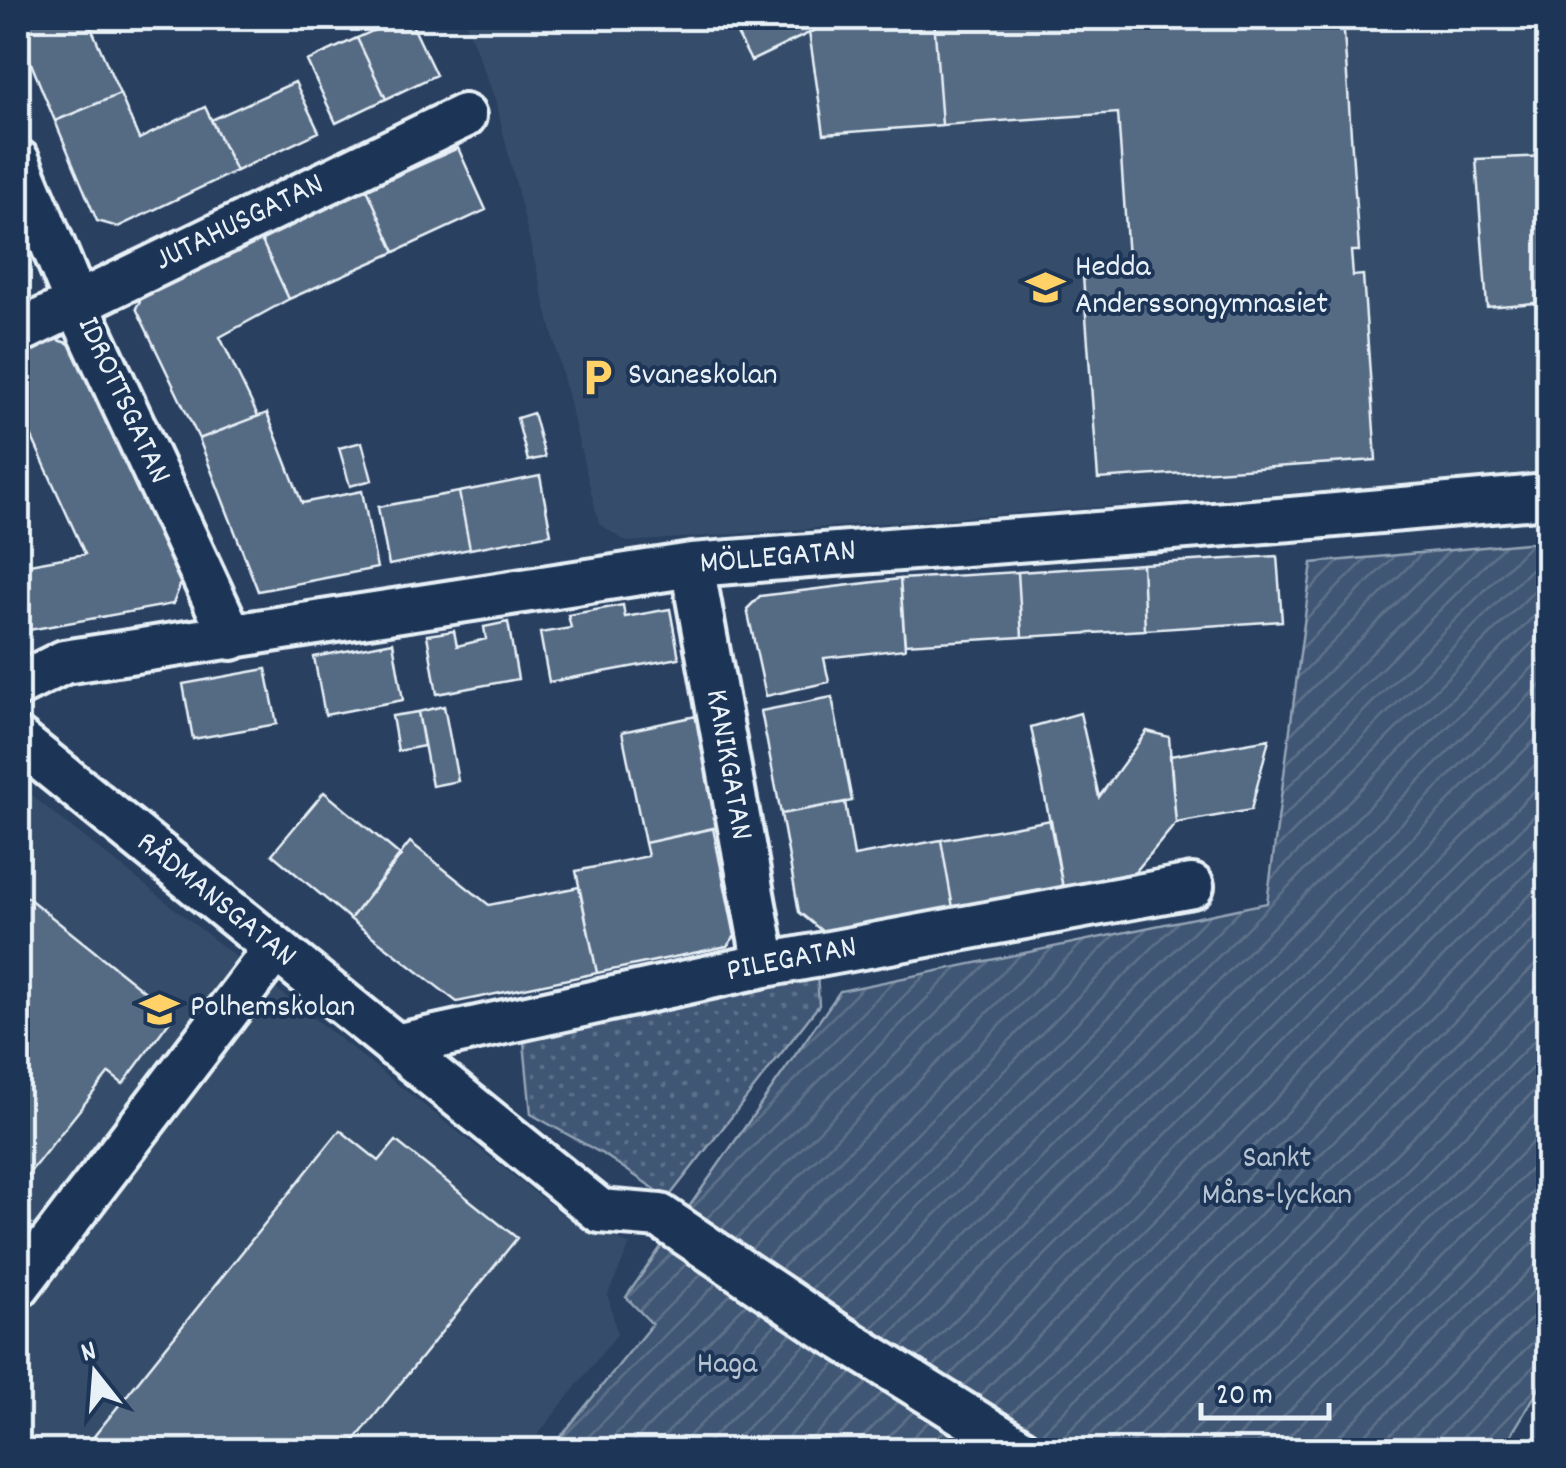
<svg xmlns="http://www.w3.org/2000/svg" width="1566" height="1468" viewBox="0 0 1566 1468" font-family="Dekko,sans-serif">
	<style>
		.built { fill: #364d6b }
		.grass { fill: url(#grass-dots); stroke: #94a4b6; stroke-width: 2.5 }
		.garden { fill: url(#garden-furrows); stroke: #94a4b6; stroke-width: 2.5 }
		.building { fill: #556a83; stroke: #e8f1f8; stroke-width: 2.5 }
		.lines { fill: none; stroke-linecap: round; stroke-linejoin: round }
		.minor-casing { stroke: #e8f1f8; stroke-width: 50 }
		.minor { stroke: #1d3557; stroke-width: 42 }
		.labels { text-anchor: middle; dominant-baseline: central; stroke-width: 8; stroke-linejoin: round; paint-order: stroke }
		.street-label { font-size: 32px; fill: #e8f1f8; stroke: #1d3557 }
		.poi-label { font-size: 32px; fill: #e8f1f8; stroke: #1d3557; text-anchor: start }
		.park-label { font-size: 32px; fill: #b6c3d0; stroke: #1d3557 }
	</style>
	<defs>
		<pattern id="grass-dots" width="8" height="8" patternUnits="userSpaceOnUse" patternTransform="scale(2.5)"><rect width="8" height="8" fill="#415774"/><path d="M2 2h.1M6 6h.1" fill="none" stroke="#5c7089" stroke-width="1.8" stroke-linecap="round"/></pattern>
		<pattern id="garden-furrows" width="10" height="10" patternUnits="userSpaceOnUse" patternTransform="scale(2.5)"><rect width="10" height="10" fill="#415774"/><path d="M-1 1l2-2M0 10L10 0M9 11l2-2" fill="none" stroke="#5c7089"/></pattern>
	</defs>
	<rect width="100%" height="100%" fill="#294061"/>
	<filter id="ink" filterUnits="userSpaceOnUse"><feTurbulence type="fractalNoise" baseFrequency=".01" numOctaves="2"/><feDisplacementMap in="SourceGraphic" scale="20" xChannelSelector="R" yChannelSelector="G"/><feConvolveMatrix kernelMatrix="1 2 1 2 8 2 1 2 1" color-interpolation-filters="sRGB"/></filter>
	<g filter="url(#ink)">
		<!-- built -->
		<path class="built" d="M 464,18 L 1548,18 L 1548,474 L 627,542 L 599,524 L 495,99 Z
			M 18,782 L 42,804 L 563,1215 L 630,1245 L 608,1294 L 617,1334 L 526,1450 L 18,1450 Z"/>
		<!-- grass -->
		<path class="grass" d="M 817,973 L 819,1005 L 668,1198 L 606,1156 L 531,1114 L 524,1042 Z"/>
		<!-- garden -->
		<path class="garden" d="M 1548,541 L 1548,1374 L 1502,1450 L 550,1450 L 652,1324 L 626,1297 L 840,991 L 1267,903 L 1312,563 Z"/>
		<!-- building -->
		<path class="building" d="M 18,18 L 87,18 L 120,94 L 55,121 L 18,32 Z
			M 401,18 L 409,18 L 436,75 L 386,99 L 357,38 Z
			M 729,18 L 840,18 L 751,61 Z
			M 840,18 L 934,18 L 942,125 L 824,134 L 809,32 Z
			M 934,18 L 1343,18 L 1359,251 L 1351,251 L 1353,276 L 1363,275 L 1376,460 L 1098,479 L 1083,276 L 1129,273 L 1118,113 L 942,125 Z
			M 357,38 L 386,99 L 336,123 L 307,61 Z
			M 295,82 L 319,132 L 236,171 L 211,120 Z
			M 120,94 L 139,139 L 205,107 L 236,171 L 118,227 L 97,221 L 55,121 Z
			M 458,148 L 486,210 L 395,252 L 367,189 Z
			M 1548,156 L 1548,302 L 1487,307 L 1476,159 Z
			M 367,189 L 395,252 L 289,299 L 260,237 Z
			M 18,233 L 29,259 L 23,278 L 18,281 Z
			M 260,237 L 289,299 L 220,337 L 258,416 L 199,439 L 136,308 L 145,292 Z
			M 55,339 L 74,345 L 181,583 L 173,604 L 18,632 L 18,566 L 85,554 L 31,435 L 18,442 L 18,356 Z
			M 267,413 L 302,503 L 362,491 L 377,568 L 258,591 L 199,439 Z
			M 533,413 L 545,457 L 528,461 L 517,418 Z
			M 362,442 L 372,480 L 350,486 L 339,448 Z
			M 540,476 L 551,534 L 470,549 L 459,492 Z
			M 459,492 L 470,549 L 389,565 L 378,507 Z
			M 1277,556 L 1282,621 L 1145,630 L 1142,564 Z
			M 1142,564 L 1145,630 L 1022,637 L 1018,572 Z
			M 1018,572 L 1022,637 L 905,644 L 900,579 Z
			M 900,579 L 905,649 L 824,658 L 829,682 L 766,696 L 747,609 L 760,596 Z
			M 623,605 L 625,617 L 670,609 L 679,658 L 549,682 L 540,633 L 571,628 L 568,615 Z
			M 508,622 L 518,679 L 437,694 L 427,635 L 454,631 L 457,646 L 486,639 L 484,627 Z
			M 393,642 L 403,700 L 325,715 L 314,657 Z
			M 266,669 L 277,724 L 193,739 L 183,684 Z
			M 832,697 L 852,801 L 781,814 L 761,711 Z
			M 444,706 L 458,781 L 432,786 L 418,712 Z
			M 418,712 L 424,746 L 398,751 L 392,716 Z
			M 1080,713 L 1099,797 L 1147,731 L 1169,737 L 1176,823 L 1131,877 L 1063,888 L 1031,727 Z
			M 696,716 L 720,827 L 645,843 L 622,732 Z
			M 1269,739 L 1251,810 L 1176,823 L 1170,756 Z
			M 324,792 L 401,856 L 350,919 L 272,854 Z
			M 845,802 L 854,856 L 941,840 L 953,908 L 823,932 L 799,912 L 781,814 Z
			M 1051,820 L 1063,888 L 953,908 L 941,840 Z
			M 713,828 L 735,936 L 727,946 L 597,973 L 576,871 L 648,856 L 645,843 Z
			M 410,842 L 489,905 L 579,887 L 597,973 L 457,1002 L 350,919 Z
			M 18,890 L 174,1015 L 123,1084 L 109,1073 L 18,1187 Z
			M 340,1130 L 379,1161 L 396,1141 L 517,1238 L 347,1450 L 83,1450 Z"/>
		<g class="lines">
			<defs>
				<path id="minor" d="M 18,161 L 76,302 L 232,638
					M 18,332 L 464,116
					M 692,565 L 765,965
					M 18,685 L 64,662 L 692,565 L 1291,519 L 1548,496
					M 18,740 L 600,1211 L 660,1216 L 824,1327 L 1021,1450
					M 395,1046 L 765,965 L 1192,886
					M 18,1286 L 275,949"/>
			</defs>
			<!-- minor casing -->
			<use href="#minor" class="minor-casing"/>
			<!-- minor -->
			<use href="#minor" class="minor"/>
		</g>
	</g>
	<!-- icons -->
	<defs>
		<symbol id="school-bare" viewBox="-9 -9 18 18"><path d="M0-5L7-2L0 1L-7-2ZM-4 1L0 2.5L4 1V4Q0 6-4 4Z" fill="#ffd166" stroke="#1d3557" stroke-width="2.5" paint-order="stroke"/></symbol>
		<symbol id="parking-bare" viewBox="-9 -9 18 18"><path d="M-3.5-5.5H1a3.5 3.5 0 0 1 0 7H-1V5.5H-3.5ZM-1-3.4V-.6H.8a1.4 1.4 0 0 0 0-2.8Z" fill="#ffd166" stroke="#1d3557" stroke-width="2.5" paint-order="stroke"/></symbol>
	</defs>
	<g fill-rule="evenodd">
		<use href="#school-bare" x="1018" y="260" width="55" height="55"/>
		<use href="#parking-bare" x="570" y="350" width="55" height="55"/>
		<use href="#school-bare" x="132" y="982" width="55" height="55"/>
	</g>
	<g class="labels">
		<!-- street labels -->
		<g class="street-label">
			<text transform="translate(240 224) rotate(-26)">JUTAHUSGATAN</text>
			<text transform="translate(122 401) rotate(65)">IDROTTSGATAN</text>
			<text transform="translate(778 559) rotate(-5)">MÖLLEGATAN</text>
			<text transform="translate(727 765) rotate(80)">KANIKGATAN</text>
			<text transform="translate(215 901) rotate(39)">RÅDMANSGATAN</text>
			<text transform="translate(792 961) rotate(-11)">PILEGATAN</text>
		</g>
		<!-- poi labels -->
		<g class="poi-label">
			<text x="1075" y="269">Hedda<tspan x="1075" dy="37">Anderssongymnasiet</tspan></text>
			<text x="628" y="377">Svaneskolan</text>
			<text x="190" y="1009">Polhemskolan</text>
		</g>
		<!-- park labels -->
		<g class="park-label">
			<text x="1277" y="1160">Sankt<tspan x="1277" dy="37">Måns-lyckan</tspan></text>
			<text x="727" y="1366">Haga</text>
		</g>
	</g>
	<!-- margin -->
	<rect width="1566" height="1468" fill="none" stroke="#1d3557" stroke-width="60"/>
	<rect x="30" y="30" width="1506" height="1408" fill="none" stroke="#e8f1f8" stroke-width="4" filter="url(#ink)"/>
	<!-- north arrow -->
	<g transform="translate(95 1373) rotate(343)" stroke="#1d3557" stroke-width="8" paint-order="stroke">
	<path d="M0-8L18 38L0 25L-18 38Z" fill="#e8f1f8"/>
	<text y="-15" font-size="28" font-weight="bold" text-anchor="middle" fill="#e8f1f8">N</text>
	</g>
	<!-- scale -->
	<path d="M1201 1403v15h128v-15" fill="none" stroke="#e8f1f8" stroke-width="5"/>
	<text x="1216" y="1403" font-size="30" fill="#e8f1f8" stroke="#1d3557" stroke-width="8" paint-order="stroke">20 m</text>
</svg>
